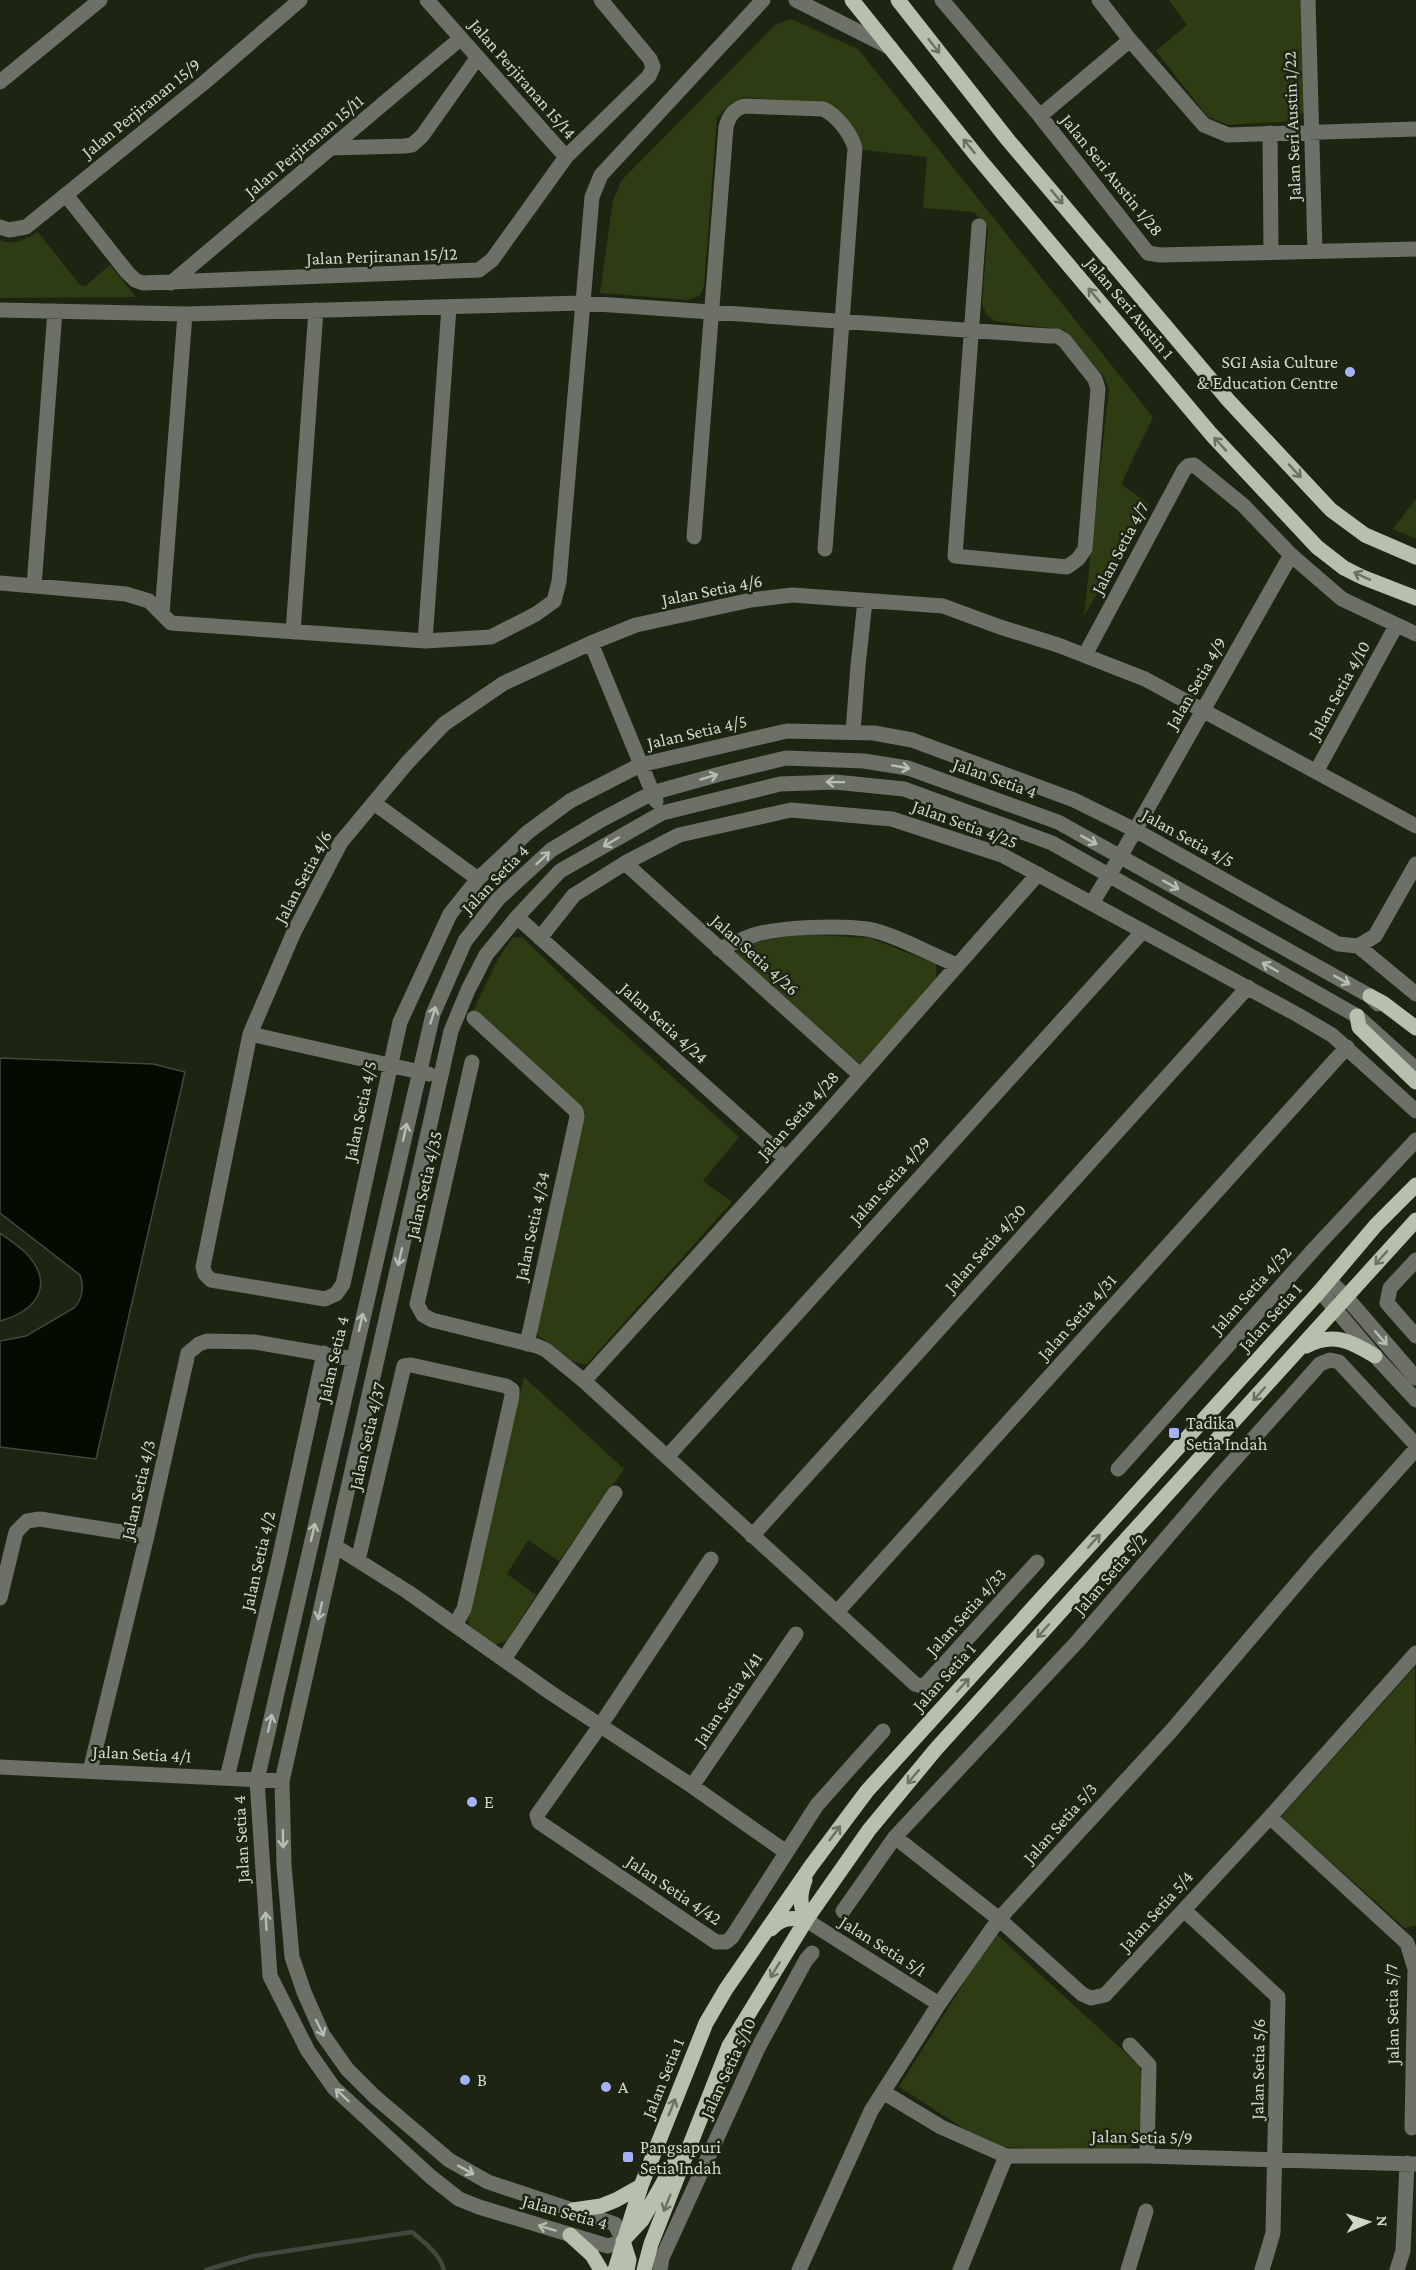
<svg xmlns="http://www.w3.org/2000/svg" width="1416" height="2270" viewBox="0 0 1416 2270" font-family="'Crimson Pro',serif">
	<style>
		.green { fill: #2d3c12 }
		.water { fill: #050b00; stroke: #42483d; stroke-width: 1.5 }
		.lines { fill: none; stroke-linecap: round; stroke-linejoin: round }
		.stream { stroke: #42483d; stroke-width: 4.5 }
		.minor { stroke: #6c7067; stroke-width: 15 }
		.major { stroke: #b8c0ad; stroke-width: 15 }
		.oneway { stroke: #6a7260 }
		.oneway2 { stroke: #b8bdb2 }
		.poi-dot { fill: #a5b1fc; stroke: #1d2512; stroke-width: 2 }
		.labels { text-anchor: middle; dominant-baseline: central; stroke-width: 5; stroke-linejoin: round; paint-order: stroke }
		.street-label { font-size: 18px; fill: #d2d7cb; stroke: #1d2512 }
		.poi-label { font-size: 18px; fill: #d2d7cb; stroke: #1d2512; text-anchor: start }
	</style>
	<rect width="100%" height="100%" fill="#1d2512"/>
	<!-- green -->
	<path class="green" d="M 1169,0 L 1301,0 L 1305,111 L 1294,121 L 1228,125 L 1207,116 L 1156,51 L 1187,25 Z
		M 791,19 L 858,49 L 1153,417 L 1121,484 L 1149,504 L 1084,616 L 1109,388 L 1103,375 L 1064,330 L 994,321 L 986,314 L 982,303 L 988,227 L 974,212 L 923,208 L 927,157 L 863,150 C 861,131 840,117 827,104 L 743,97 L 730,105 L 717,117 L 704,286 L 700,295 L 689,300 L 600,293 L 613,200 L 622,180 L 775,25 Z
		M 38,232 L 80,285 L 85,286 L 110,265 L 136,297 L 0,298 L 0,240 C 16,246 25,239 38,232 Z
		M 1416,499 L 1416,539 L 1393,529 Z
		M 800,934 L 870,938 L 936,964 L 936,979 L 860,1064 L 733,954 L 747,944 Z
		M 513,937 L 523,938 L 590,1003 L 739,1137 L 703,1181 L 732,1202 L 586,1365 L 572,1361 L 538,1335 L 536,1326 L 583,1115 L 579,1104 L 474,1009 L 498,959 Z
		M 524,1377 L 624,1469 L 559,1561 L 528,1540 L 507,1574 L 536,1595 L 507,1641 L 494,1645 L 470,1627 L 468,1621 Z
		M 1415,1667 L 1416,1925 L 1405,1928 L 1281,1817 Z
		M 995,1933 L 1140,2066 L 1143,2099 L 1139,2141 L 1124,2151 L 1002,2147 L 969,2132 L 899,2087 Z"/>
	<!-- water -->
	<path class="water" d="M 0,1058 L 153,1064 L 185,1072 L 96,1459 L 0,1447 L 0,1341 L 26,1336 L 74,1308 C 83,1299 84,1286 80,1275 L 0,1213 Z
		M 0,1233 C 8,1239 19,1246 26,1253 C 56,1285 36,1311 0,1321 Z"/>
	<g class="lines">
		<!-- stream -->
		<path class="stream" d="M 206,2270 L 254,2256 L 412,2232 C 425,2243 439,2253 444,2270"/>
		<!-- minor -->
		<path class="minor" d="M 427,0 L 566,157
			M 796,0 L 891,48
			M 942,0 L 1040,116 L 1148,253 L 1160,255 L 1416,249
			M 1099,0 L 1130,40 L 1204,125 L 1228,135 L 1416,129
			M 1308,0 L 1315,251
			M 0,82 L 100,0
			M 1040,116 L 1130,40
			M 1270,133 L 1271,252
			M 331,148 L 404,146 L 412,145 L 422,136 L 478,57
			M 66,195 L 127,272 L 135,280 L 143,283 L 479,270 L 492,260 L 566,157 L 649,76 L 653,67 L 650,59 L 601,0
			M 0,227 L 9,230 L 26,227 L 205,82 L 300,0
			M 171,283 L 461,38
			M 0,310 L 185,314 L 583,303 L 1049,336 L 1057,336 L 1064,340 L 1095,379 L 1098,389 L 1085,549 L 1078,559 L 1067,567 L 955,556 L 979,226
			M 694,537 L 726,127 C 729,116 733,110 744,106 L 823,109 C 837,115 851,134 855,148 L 825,549
			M 0,583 L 126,594 L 149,601 L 171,623 L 425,641 L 491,637 L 536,614 L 554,601 L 559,582 L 592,197 L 601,175 L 763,0
			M 34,586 L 55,311
			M 162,614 L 185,314
			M 293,632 L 316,310
			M 425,641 L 449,307
			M 591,643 L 656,801
			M 1085,655 L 1184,470 L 1188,466 L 1194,465 L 1243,505 L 1291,555 L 1342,599 L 1416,634
			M 853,732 L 858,666 L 865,601
			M 1316,772 L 1396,626
			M 374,803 L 478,879
			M 625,863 L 860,1075
			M 1092,903 L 1120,857 L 1291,555
			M 517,917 L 785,1158
			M 540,938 L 574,895 L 625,863 L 679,835 L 791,810 L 892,819 L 1002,855 L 1298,1015 L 1332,1035 L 1416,1111
			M 1358,946 L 1338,944 L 1135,830 L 1074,800 L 912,740 L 874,733 L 787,731 L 640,765 L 570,801 L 528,832 L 478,879 L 450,914 L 400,1022 L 343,1284 L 336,1294 L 325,1299 L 211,1280 L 205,1274 L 203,1267 L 250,1034 L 294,932 L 341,842 L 407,763 L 444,724 L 504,683 L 591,643 L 636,625 L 751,600 L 792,595 L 943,606 L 1000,627 L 1058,645 L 1145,679 L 1416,826
			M 1358,946 L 1375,936 L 1416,864
			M 1358,946 L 1416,994
			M 719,949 C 732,944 744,938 757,934 C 784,927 839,925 867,929 C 892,933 932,955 957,965
			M 1378,1004 L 1370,996 L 1058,822 L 908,768 L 864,761 L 786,758 L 720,774 L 652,793 L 601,820 L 551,850 L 498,899 L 465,941 L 433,1014 L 257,1780 L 270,1976 L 308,2051 L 334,2088 L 431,2177 L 459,2199 L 479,2207 L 608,2246 L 623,2241 L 615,2224 L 488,2182 L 449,2160 L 374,2096 L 347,2069 L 323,2035 L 304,1992 L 292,1957 L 284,1865 L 282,1781 L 451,1031 L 468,990 L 486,955 L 517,917 L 560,871 L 662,813 L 780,784 L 835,782 L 904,789 L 1052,843 L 1357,1016 L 1416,1069
			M 474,1018 L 576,1111 L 577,1117 L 527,1344
			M 250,1034 L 429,1074
			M 472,1062 L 417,1304 L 423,1315 L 432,1320 L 537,1346 L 546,1350 L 584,1381 L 915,1684 L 922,1686 L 927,1683 L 1037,1562
			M 1416,1260 L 1390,1288 L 1387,1303 L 1416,1336
			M 1329,1280 L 1346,1297 L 1416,1378
			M 1320,1291 L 1375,1356 L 1416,1400
			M 584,1381 L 822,1119 L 1038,874
			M 667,1457 L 1143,931
			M 1118,1469 L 1315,1248 L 1416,1140
			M 752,1536 L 1248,987
			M 335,1546 L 408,1592 L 551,1693 L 692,1786 L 786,1852
			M 711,1559 L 600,1726 L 537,1815 L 539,1822 L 716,1942 L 726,1942 L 732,1937 L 817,1805 L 883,1731
			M 358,1560 L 404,1366 L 411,1365 L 506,1386 L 512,1390 L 512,1396 L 464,1609 L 455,1625
			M 0,1598 L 16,1532 L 27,1521 L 40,1519 L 147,1536
			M 837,1612 L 1347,1047
			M 504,1659 L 615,1493
			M 0,1767 L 282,1781
			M 90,1771 L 147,1536 L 188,1353 L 199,1344 L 207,1341 L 254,1342 L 353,1359
			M 227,1778 L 278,1564 L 324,1353
			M 692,1786 L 796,1634
			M 1270,1817 L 1407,1943 L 1415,1969 L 1412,2128
			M 895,1837 L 999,1919 L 1082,1994 L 1091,1998 L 1105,1995 L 1270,1817 L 1416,1653
			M 1184,1910 L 1278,1997 L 1273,2233 L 1262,2270
			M 843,1911 L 895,1837 L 1077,1642 L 1218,1478 L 1320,1364 L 1330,1360 L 1339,1362 L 1416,1445
			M 806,1920 L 939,2004
			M 1130,2045 L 1149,2065 L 1147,2156
			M 883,2092 L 941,2127 L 1006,2156 L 1147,2156 L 1416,2164
			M 660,2270 L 662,2258 L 758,2048 L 806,1960 L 812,1953
			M 799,2270 L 871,2111 L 939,2004 L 999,1919 L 1172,1730 L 1316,1561 L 1416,1449
			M 960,2270 L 1006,2156
			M 1128,2270 L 1146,2211
			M 1397,2270 L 1403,2251 L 1407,2163"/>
		<!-- major -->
		<path class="major" d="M 852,0 L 980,160 L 1211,434 L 1317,547 L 1344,568 L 1362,577 L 1416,598
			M 898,0 L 1008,140 L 1229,401 L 1331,510 L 1365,535 L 1416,557
			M 1370,996 L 1383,1003 L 1416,1028
			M 1357,1016 L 1359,1027 L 1416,1082
			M 1306,1346 C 1333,1332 1351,1341 1375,1356
			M 805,1880 C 799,1895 800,1906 806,1920
			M 771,1929 C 781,1918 791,1917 806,1920
			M 573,2210 L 601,2206 L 616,2200 L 641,2186
			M 570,2235 L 592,2255 L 601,2270
			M 627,2236 L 642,2220 L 680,2153
			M 623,2241 L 629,2260 L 627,2270
			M 615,2270 L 641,2186 L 706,2023 L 726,1989 L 811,1866 L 867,1791 L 1320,1291 L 1376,1225 L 1416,1185
			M 644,2270 L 651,2244 L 729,2046 L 806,1920 L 869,1830 L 936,1749 L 1416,1220"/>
	</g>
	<!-- one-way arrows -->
	<defs><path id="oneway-shaft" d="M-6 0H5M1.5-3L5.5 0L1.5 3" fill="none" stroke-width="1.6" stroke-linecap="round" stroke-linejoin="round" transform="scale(1.5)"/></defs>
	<g class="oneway">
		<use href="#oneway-shaft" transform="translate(934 46) rotate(52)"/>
		<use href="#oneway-shaft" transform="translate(969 146) rotate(-129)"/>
		<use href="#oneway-shaft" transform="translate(1057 197) rotate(50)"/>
		<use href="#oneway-shaft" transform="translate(1094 295) rotate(-130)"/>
		<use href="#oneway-shaft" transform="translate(1220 444) rotate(-133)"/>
		<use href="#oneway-shaft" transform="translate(1295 471) rotate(47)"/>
		<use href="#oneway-shaft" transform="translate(1362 576) rotate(-155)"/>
		<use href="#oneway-shaft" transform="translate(1381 1258) rotate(132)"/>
		<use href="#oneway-shaft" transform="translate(1259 1394) rotate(132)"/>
		<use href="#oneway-shaft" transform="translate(1094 1541) rotate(-48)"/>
		<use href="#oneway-shaft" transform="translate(1043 1631) rotate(132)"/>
		<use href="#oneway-shaft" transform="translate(963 1685) rotate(-48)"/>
		<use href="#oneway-shaft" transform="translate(913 1777) rotate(130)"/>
		<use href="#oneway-shaft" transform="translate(835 1833) rotate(-53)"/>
		<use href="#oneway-shaft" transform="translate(775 1970) rotate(121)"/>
		<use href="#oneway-shaft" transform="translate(672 2107) rotate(-68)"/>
		<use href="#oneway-shaft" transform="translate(667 2203) rotate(112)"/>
	</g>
	<g class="oneway2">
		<use href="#oneway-shaft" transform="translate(901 767) rotate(10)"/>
		<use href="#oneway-shaft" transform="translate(709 777) rotate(-16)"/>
		<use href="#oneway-shaft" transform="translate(835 782) rotate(-179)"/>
		<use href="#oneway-shaft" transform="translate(1089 840) rotate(29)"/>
		<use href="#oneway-shaft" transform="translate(611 842) rotate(150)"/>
		<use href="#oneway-shaft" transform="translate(543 858) rotate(-43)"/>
		<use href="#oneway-shaft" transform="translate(1171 885) rotate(29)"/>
		<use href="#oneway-shaft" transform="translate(1270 967) rotate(-150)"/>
		<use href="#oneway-shaft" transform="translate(1342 980) rotate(29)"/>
		<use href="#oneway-shaft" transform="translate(433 1015) rotate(-73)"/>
		<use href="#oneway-shaft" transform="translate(405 1132) rotate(-77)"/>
		<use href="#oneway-shaft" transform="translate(400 1257) rotate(103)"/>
		<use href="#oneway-shaft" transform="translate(361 1322) rotate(-77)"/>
		<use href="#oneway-shaft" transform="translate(1381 1338) rotate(49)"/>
		<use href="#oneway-shaft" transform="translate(313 1532) rotate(-77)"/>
		<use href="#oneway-shaft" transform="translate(320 1611) rotate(103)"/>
		<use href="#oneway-shaft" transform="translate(270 1723) rotate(-77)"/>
		<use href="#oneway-shaft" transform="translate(283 1839) rotate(89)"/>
		<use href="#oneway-shaft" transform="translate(266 1921) rotate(-93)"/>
		<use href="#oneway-shaft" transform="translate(320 2028) rotate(64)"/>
		<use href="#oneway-shaft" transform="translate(342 2095) rotate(-137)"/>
		<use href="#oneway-shaft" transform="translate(466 2170) rotate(29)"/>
		<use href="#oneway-shaft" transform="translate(547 2228) rotate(-163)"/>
	</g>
	<!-- markers -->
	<g class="poi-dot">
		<circle cx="1350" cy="372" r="6"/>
		<rect x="1168" y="1427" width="12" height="12" rx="3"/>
		<circle cx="472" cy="1802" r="6"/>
		<circle cx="465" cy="2080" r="6"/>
		<circle cx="606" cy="2087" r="6"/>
		<rect x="622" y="2151" width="12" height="12" rx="3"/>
	</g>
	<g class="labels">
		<!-- street labels -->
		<g class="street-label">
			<text transform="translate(523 79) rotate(49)">Jalan Perjiranan 15/14</text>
			<text transform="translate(141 108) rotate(-39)">Jalan Perjiranan 15/9</text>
			<text transform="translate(1292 126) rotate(-92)">Jalan Seri Austin 1/22</text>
			<text transform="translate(304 146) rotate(-40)">Jalan Perjiranan 15/11</text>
			<text transform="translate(1112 175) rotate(51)">Jalan Seri Austin 1/28</text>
			<text transform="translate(382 256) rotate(-2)">Jalan Perjiranan 15/12</text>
			<text transform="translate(1130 308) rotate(50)">Jalan Seri Austin 1</text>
			<text transform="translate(1120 548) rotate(-62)">Jalan Setia 4/7</text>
			<text transform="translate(712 590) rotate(-11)">Jalan Setia 4/6</text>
			<text transform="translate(1196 683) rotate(-60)">Jalan Setia 4/9</text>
			<text transform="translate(1339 690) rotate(-61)">Jalan Setia 4/10</text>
			<text transform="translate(697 732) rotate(-13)">Jalan Setia 4/5</text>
			<text transform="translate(995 778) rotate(20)">Jalan Setia 4</text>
			<text transform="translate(965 824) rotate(20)">Jalan Setia 4/25</text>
			<text transform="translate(1188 838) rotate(29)">Jalan Setia 4/5</text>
			<text transform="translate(303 877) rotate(-62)">Jalan Setia 4/6</text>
			<text transform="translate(495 879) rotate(-46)">Jalan Setia 4</text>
			<text transform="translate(755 955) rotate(42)">Jalan Setia 4/26</text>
			<text transform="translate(664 1023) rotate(42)">Jalan Setia 4/24</text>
			<text transform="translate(360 1111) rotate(-78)">Jalan Setia 4/5</text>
			<text transform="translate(798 1115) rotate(-48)">Jalan Setia 4/28</text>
			<text transform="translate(890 1180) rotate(-48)">Jalan Setia 4/29</text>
			<text transform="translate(424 1185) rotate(-77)">Jalan Setia 4/35</text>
			<text transform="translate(532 1226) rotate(-78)">Jalan Setia 4/34</text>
			<text transform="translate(985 1248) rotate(-48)">Jalan Setia 4/30</text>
			<text transform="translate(1251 1290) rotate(-48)">Jalan Setia 4/32</text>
			<text transform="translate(1077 1317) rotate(-48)">Jalan Setia 4/31</text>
			<text transform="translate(1270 1317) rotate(-48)">Jalan Setia 1</text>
			<text transform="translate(333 1359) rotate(-77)">Jalan Setia 4</text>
			<text transform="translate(367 1436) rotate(-77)">Jalan Setia 4/37</text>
			<text transform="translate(138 1490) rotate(-77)">Jalan Setia 4/3</text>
			<text transform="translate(258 1561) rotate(-77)">Jalan Setia 4/2</text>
			<text transform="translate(1110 1574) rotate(-49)">Jalan Setia 5/2</text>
			<text transform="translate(966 1612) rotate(-48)">Jalan Setia 4/33</text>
			<text transform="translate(944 1677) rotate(-48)">Jalan Setia 1</text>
			<text transform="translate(728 1699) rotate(-56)">Jalan Setia 4/41</text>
			<text transform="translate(142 1754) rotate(3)">Jalan Setia 4/1</text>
			<text transform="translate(1060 1823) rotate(-48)">Jalan Setia 5/3</text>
			<text transform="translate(241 1839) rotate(-93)">Jalan Setia 4</text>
			<text transform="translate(674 1890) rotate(34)">Jalan Setia 4/42</text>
			<text transform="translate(1156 1911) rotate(-48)">Jalan Setia 5/4</text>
			<text transform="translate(883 1946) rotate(32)">Jalan Setia 5/1</text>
			<text transform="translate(1392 2014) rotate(-91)">Jalan Setia 5/7</text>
			<text transform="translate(728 2068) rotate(-65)">Jalan Setia 5/10</text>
			<text transform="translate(1258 2069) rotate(-89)">Jalan Setia 5/6</text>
			<text transform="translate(663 2078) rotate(-68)">Jalan Setia 1</text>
			<text transform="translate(1142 2137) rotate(1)">Jalan Setia 5/9</text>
			<text transform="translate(565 2212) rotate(16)">Jalan Setia 4</text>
		</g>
		<!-- poi labels -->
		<g class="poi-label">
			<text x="1338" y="362" text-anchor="end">SGI Asia Culture<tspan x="1338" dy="21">&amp; Education Centre</tspan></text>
			<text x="1186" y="1423">Tadika<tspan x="1186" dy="21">Setia Indah</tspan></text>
			<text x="484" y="1802">E</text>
			<text x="477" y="2080">B</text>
			<text x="618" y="2087">A</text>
			<text x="640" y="2147">Pangsapuri<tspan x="640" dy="21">Setia Indah</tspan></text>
		</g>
	</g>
	<!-- north arrow -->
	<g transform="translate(1368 2222) rotate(87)" stroke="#1d2512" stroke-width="4.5" paint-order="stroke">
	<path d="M0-4.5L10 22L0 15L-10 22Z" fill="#d2d7cb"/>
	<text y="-9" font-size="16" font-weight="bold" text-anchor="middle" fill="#d2d7cb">N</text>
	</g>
</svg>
